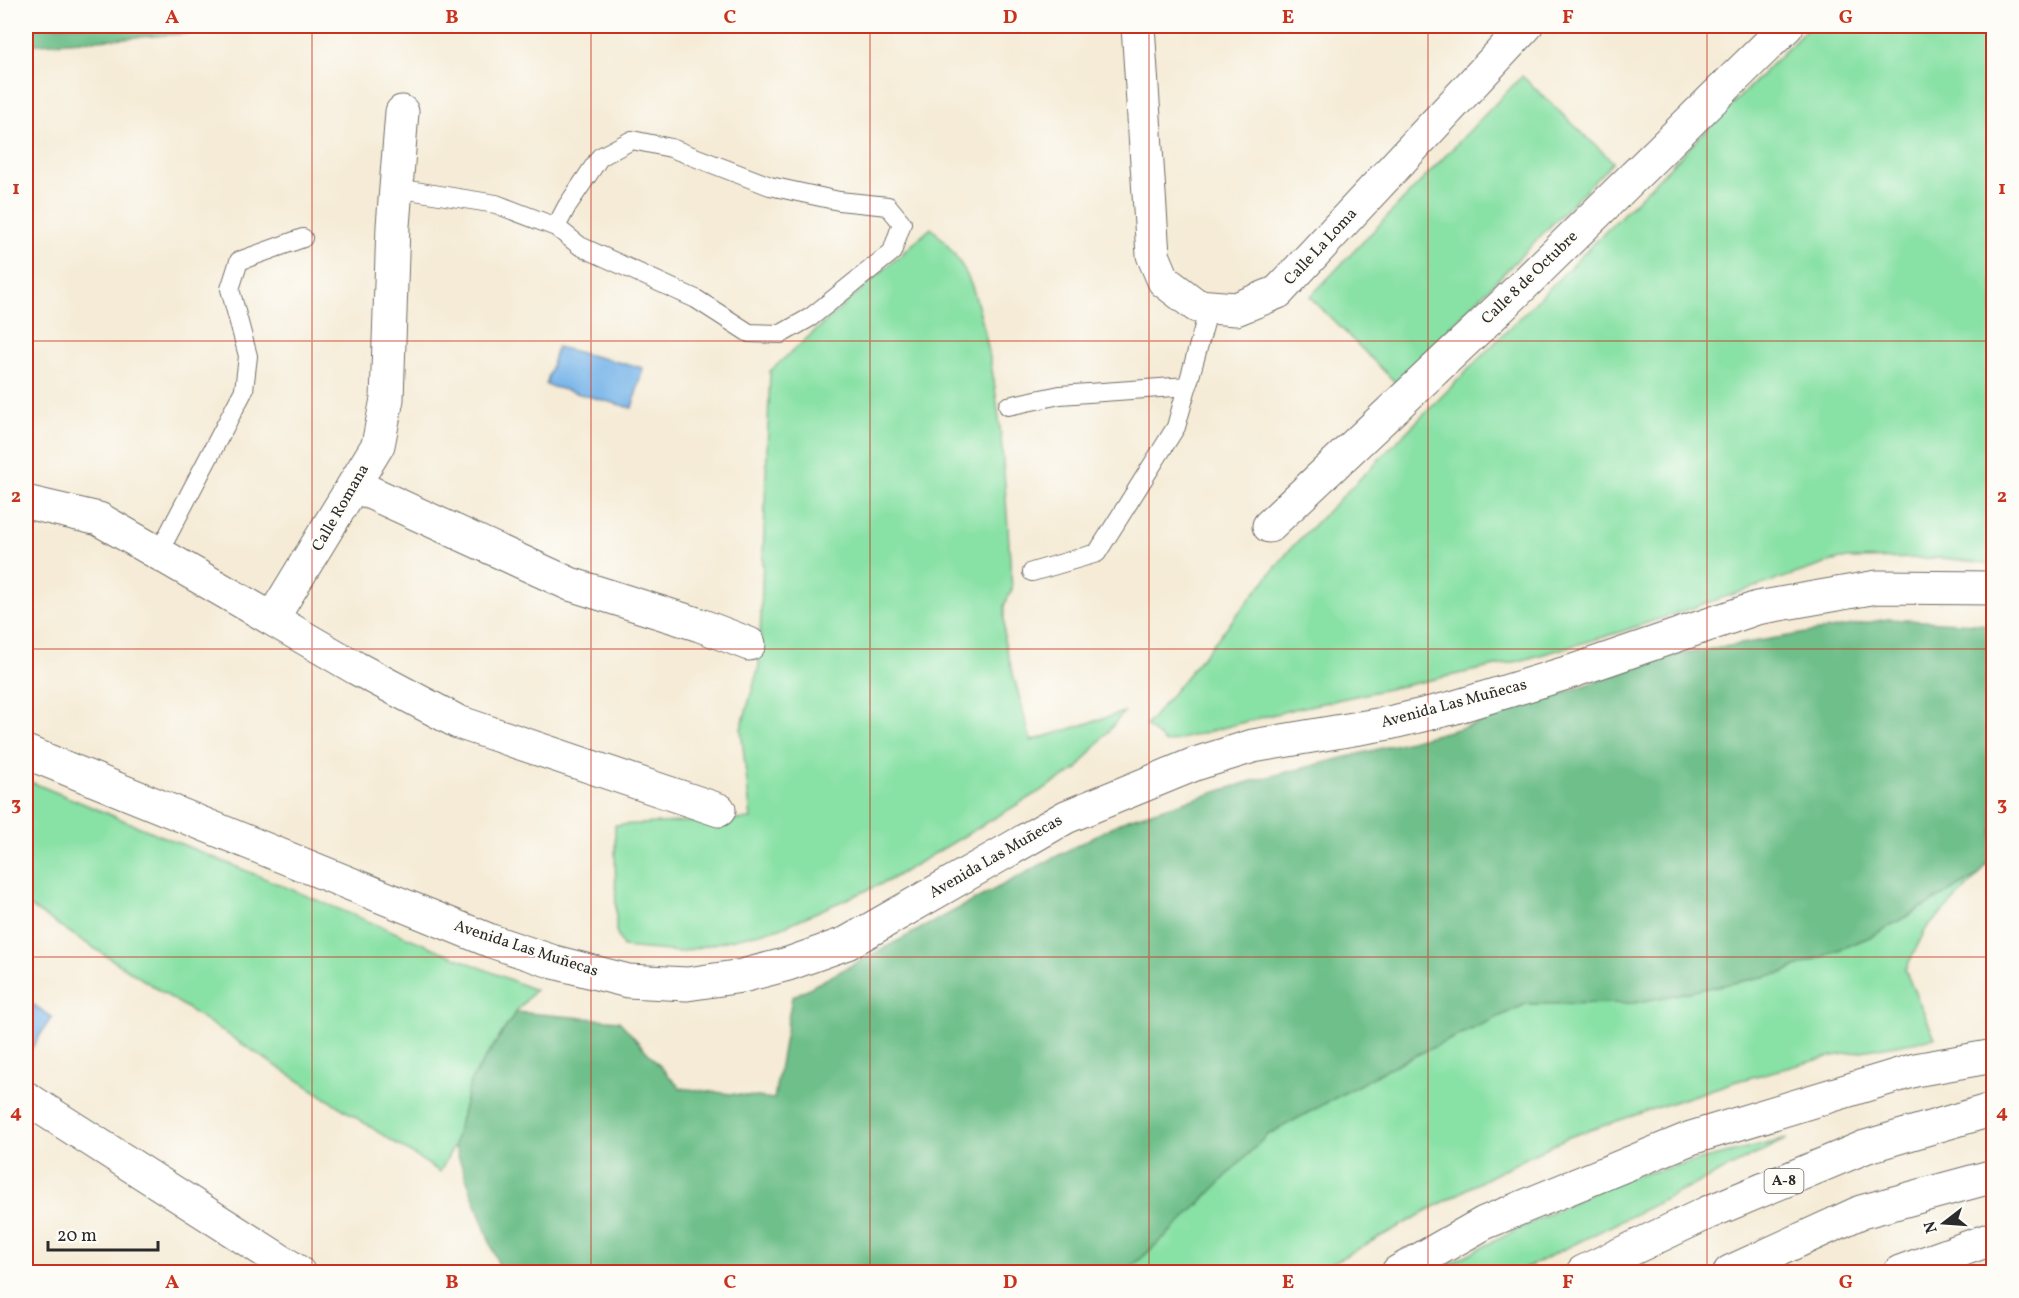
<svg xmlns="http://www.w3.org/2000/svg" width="2019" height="1298" viewBox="0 0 2019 1298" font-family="Vollkorn,serif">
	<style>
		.green { fill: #88e1a5; stroke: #5a8668; stroke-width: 1.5 }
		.forest { fill: #6ebf8a; stroke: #4c755a; stroke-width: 1.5 }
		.water { fill: #76b4e9; stroke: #50708a; stroke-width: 1.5 }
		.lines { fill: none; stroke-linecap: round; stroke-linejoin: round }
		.lane-casing { stroke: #726e67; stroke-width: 20 }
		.street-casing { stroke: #726e67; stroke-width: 35 }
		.secondary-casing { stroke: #726e67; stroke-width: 35 }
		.highway-casing { stroke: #726e67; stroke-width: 35 }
		.lane { stroke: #fff; stroke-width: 18 }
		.street { stroke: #fff; stroke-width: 33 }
		.secondary { stroke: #fff; stroke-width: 33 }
		.highway { stroke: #fff; stroke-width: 33 }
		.grid { fill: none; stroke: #c8321e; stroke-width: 1.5; stroke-opacity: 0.55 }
		.labels { text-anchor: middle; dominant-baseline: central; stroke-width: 4.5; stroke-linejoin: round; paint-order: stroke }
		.shield { fill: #fdfcf7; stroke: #6a6a68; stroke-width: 1.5 }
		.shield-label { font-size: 15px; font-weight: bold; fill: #2b2b2b }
		.street-label { font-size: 16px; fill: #2b2b2b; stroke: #fdfcf7 }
		.neatline { fill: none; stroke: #c8321e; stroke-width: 2 }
		.grid-label { font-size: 20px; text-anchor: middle; font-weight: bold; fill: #c8321e }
	</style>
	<rect width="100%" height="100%" fill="#fdfcf7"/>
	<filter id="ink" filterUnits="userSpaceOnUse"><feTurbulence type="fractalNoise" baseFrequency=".0167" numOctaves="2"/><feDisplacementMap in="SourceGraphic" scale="12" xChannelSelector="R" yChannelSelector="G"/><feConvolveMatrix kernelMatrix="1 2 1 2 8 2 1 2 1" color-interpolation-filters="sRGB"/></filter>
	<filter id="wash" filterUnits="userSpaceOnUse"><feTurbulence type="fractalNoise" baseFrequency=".008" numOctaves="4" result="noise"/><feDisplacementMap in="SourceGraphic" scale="24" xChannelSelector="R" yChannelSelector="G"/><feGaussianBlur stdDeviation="1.35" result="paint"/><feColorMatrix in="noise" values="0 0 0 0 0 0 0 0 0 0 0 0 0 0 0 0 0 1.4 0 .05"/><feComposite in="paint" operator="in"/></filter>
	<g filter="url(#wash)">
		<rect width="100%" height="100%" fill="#f5ebd6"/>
		<!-- green -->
		<path class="green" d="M 1810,26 L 1993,26 L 1993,564 L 1942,558 L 1840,559 L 1614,634 L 1519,661 L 1290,710 L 1166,743 L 1146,726 L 1293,546 Z
			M 1522,76 L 1613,162 L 1396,383 L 1310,297 Z
			M 931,228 C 950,245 968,271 975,296 C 1003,387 1005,495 1012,589 L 1004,606 L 1004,640 L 1031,741 L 1124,712 L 1076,770 L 888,881 L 780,928 L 680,952 L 623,947 L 616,931 L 615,825 L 751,819 L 741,729 L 759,666 L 770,371 Z
			M 26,780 L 535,990 L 516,1012 L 471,1080 L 454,1145 L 440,1172 L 26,904 Z
			M 1979,875 L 1926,929 L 1905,970 L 1935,1038 L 1828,1057 L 1737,1081 L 1566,1138 L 1489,1177 L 1316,1272 L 1126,1272 L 1182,1221 L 1267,1135 L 1397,1064 L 1526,1004 L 1634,1003 L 1782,973 L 1872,936 Z
			M 1787,1139 L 1518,1272 L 1433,1272 L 1614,1181 Z"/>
		<!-- forest -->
		<path class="forest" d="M 26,26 L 295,26 L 26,45 Z
			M 1888,619 L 1993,625 L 1993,855 L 1979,875 L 1872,936 L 1782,973 L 1634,1003 L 1526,1004 L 1397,1064 L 1267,1135 L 1182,1221 L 1126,1272 L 501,1272 L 454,1145 L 471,1080 L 516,1012 L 619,1021 L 680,1088 L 774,1099 L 792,997 L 1125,820 L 1252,781 L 1473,725 L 1665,657 Z"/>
		<!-- water -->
		<path class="water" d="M 557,347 L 643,368 L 632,408 L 546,385 Z
			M 26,1000 L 52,1017 L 28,1054 L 26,1052 Z"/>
	</g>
	<g filter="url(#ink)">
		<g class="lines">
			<defs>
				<path id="lane" d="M 396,188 L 496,204 L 556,227 L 580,246 L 696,299 L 749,333 L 781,334 L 811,317 L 892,252 L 902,223 L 888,206 L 839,201 L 770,186 L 671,148 L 632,140 L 600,157 L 567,206 L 556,227
					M 1008,406 L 1060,395 L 1188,386
					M 159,552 L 244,390 L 248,356 L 230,289 L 239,261 L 303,238
					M 1032,572 L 1097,553 L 1176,427 L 1209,308"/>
				<path id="street" d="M 1138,26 L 1153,255 L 1164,281 L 1197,306 L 1236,309 L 1278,292 L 1526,26
					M 354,485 L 570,584 L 700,625 L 749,644
					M 26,502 L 99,519 L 272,619 L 378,445 L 387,399 L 393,226 L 402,112
					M 1269,526 L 1500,308 L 1787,26
					M 272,619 L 356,668 L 458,722 L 719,810
					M 26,1098 L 298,1272"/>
				<path id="secondary" d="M 26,752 L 491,941 L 554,962 L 628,981 L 687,984 L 742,976 L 788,964 L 847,943 L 1066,817 L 1195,764 L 1253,746 L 1389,723 L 1452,708 L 1573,671 L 1757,608 L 1877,587 L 1994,588"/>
				<path id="highway" d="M 1398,1272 L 1484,1223 L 1691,1138 L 1915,1070 L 1994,1056
					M 1583,1272 L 1707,1213 L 1865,1147 L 1994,1109
					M 1730,1272 L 1861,1212 L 1994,1176
					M 1900,1272 L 1994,1238"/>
			</defs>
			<!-- lane casing -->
			<use href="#lane" class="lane-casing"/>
			<!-- street casing -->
			<use href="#street" class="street-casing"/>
			<!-- secondary casing -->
			<use href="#secondary" class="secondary-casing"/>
			<!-- highway casing -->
			<use href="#highway" class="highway-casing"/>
			<!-- lane -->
			<use href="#lane" class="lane"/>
			<!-- street -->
			<use href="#street" class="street"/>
			<!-- secondary -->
			<use href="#secondary" class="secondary"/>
			<!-- highway -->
			<use href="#highway" class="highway"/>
		</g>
	</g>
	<!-- grid -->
	<path class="grid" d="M 312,26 L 312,1272M 591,26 L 591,1272M 870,26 L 870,1272M 1149,26 L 1149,1272M 1428,26 L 1428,1272M 1707,26 L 1707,1272M 26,341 L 1994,341M 26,649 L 1994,649M 26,957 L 1994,957"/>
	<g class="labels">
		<!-- shield labels -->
		<rect class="shield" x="1764.5" y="1169" width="39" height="24" rx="4.5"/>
		<g class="shield-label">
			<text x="1784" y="1181">A-8</text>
		</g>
		<!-- street labels -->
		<g class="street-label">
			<text transform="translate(1321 247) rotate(-47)">Calle La Loma</text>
			<text transform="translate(1530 278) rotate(-44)">Calle 8 de Octubre</text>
			<text transform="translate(341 508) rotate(-60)">Calle Romana</text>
			<text transform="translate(1454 704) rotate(-15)">Avenida Las Muñecas</text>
			<text transform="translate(996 857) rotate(-30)">Avenida Las Muñecas</text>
			<text transform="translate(526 949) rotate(18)">Avenida Las Muñecas</text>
		</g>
	</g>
	<!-- margin -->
	<rect width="2019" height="1298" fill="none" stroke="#fdfcf7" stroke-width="66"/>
	<!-- north arrow -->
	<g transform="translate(1944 1223) rotate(253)" stroke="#fdfcf7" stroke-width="4.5" paint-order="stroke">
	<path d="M0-4.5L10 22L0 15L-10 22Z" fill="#2b2b2b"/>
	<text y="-9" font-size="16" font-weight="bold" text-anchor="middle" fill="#2b2b2b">N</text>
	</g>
	<!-- scale -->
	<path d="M48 1241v9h110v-9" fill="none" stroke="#2b2b2b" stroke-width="3"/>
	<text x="57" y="1241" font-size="18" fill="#2b2b2b" stroke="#fdfcf7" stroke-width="4.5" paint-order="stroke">20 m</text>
	<rect x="33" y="33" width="1953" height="1232" class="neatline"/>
	<g class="grid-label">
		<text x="172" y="23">A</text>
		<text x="452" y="23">B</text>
		<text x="730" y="23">C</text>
		<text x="1010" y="23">D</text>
		<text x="1288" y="23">E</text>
		<text x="1568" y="23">F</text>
		<text x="1846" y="23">G</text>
		<text x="16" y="194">1</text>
		<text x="2002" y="194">1</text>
		<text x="16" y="502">2</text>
		<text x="2002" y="502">2</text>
		<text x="16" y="810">3</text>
		<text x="2002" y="810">3</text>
		<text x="16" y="1118">4</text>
		<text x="2002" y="1118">4</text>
		<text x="172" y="1288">A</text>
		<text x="452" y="1288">B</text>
		<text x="730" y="1288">C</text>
		<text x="1010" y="1288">D</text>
		<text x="1288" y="1288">E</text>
		<text x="1568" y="1288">F</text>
		<text x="1846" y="1288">G</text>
	</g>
</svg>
